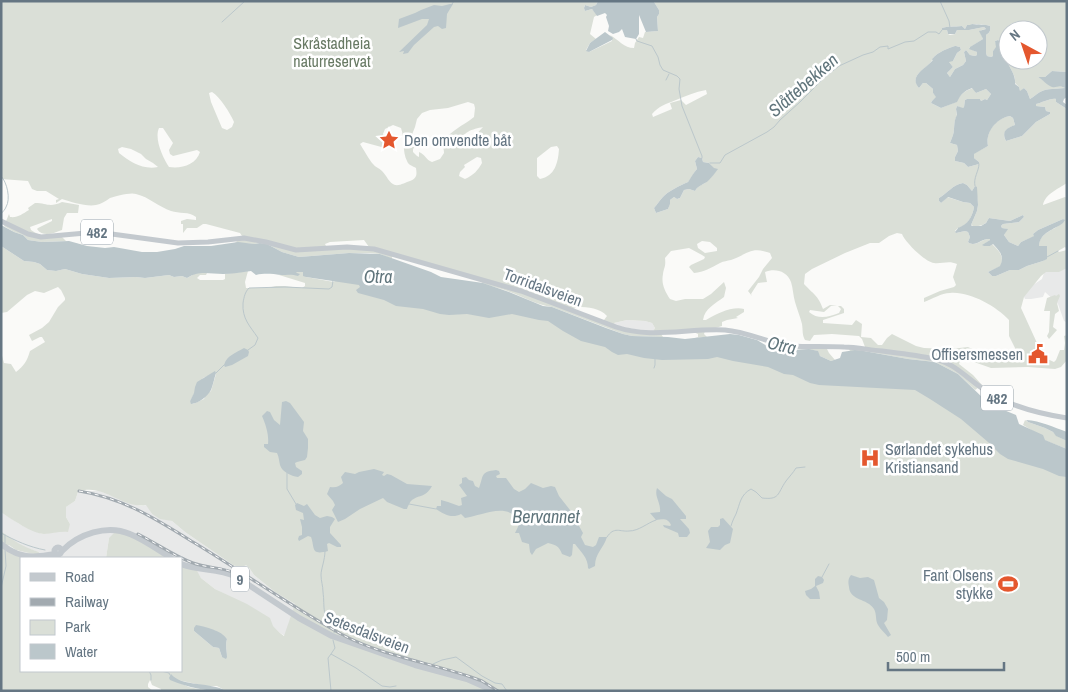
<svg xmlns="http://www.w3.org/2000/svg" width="1068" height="692" viewBox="0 0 1068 692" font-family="'Archivo Narrow',sans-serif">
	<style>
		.built { fill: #e8e9e9 }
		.green { fill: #dadfd7; fill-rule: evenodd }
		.water { fill: #bbc7cb }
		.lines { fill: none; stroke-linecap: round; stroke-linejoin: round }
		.stream { stroke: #bbc7cb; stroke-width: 1 }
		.primary { stroke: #c3c9ce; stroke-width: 5 }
		.highway { stroke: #c3c9ce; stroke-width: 6 }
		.rail-casing { stroke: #a2aab0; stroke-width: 3 }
		.rail { stroke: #fff; stroke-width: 1; stroke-dasharray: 4; stroke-linecap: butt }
		.labels { text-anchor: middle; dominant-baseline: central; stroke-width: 5; stroke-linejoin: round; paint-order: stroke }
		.shield { fill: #fff; stroke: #939fa8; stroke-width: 1 }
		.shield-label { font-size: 15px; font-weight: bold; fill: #657683 }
		.park-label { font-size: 16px; fill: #687a64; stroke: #fff }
		.poi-label { font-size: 16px; fill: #657683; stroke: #fff; text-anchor: start }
		.street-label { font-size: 16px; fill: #657683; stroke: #fff }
		.water-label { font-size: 18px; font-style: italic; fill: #60757c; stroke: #fff }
	</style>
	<rect width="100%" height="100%" fill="#fafaf8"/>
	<!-- built -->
	<path class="built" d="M 1067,253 L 1067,322 L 1066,322 L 1064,321 L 1058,304 L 1045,292 L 1043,297 L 1031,299 L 1025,299 L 1023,295 L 1030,287 L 1042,279 L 1045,270 Z
		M 627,320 L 645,321 L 652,323 L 655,328 L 652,333 L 614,325 L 614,323 Z
		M 82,491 L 100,491 L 133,504 L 141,506 L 147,505 L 152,514 L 172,521 L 185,532 L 233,565 L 244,566 L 246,565 L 250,569 L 254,575 L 275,592 L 298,606 L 287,637 L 280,633 L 254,609 L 215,589 L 201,578 L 197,572 L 181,566 L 181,558 L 168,558 L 109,538 L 106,558 L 24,558 L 4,550 L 4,545 L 9,545 L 16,551 L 39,552 L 26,548 L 16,543 L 1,531 L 1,512 L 21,525 L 42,534 L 62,531 L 70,524 L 66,517 L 66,507 L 75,501 L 78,492 Z"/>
	<!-- green -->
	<path class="green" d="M 1,1 L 598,1 L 596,5 L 591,7 L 585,5 L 584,7 L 585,11 L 592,9 L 597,15 L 594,17 L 590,34 L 596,39 L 590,43 L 586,50 L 589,52 L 612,41 L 612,38 L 610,35 C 619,40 624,48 634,48 L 635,43 L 639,37 L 643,38 L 645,32 L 658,31 L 657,17 L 659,14 L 659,10 L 654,2 L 648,1 L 1067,1 L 1067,72 L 1052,71 L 1045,77 L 1038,77 C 1046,81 1050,88 1059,85 L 1065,88 C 1057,89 1047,88 1040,92 C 1036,94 1034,97 1030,99 L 1027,91 L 1024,88 L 1020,92 L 1019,87 L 1015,83 C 1016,75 1010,69 1007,61 C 1006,57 1007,53 1006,49 C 1005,45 1001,42 998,40 L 995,41 L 997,47 L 993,51 L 993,56 L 991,57 L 987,56 L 986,53 L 986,35 C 989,33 991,31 990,26 C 986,24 977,25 972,24 L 970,26 L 967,25 L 965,29 L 962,26 C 955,27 947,26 942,28 L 942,30 L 947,30 L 948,34 L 950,35 L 955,34 L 957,30 L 969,30 L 984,27 L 986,29 L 982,30 L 980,31 L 983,39 L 969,48 L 977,52 L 977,55 L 975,56 L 970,55 L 966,50 L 964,52 L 966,61 L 963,65 L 955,69 L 950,77 L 947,73 L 953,67 L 948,61 L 953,61 L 957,53 L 961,50 L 960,47 C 958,47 957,46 956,46 C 952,46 937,53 934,57 C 933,58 932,61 930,63 C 924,70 909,76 919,88 L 923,83 L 926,83 L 933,89 L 933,93 L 937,97 L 932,101 L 931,103 L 941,108 L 956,102 C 961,94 964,91 973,88 L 976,93 L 986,89 L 991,94 L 987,100 L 985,99 L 981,101 L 980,99 L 967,99 L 965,100 L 964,107 L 963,109 L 957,106 L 956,109 L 957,116 C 953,122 955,129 953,135 C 952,138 951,140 950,143 L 957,145 L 958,151 L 955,157 L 955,161 L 964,163 L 968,167 L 979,164 L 979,162 L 974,158 L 973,154 L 988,146 C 985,132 996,118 1010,116 L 1013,118 L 1015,125 C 1007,128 1001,133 1006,141 L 1022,136 L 1036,122 L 1050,114 L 1050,112 L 1046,111 L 1045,107 L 1036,106 L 1036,104 C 1042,103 1050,98 1056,99 L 1056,102 L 1067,109 L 1067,183 C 1058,189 1045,194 1043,205 L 1065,197 L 1067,198 L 1067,249 L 1065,247 L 1058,251 L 1059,252 L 1067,250 L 1067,268 L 1059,272 L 1046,272 L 1041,276 L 1024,297 L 1021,308 L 1037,343 L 1043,349 L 1043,357 L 1054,362 L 1056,360 L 1060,350 L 1064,350 L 1065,343 L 1064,336 L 1067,335 L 1067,360 L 1061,367 L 1055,369 L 1028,367 L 991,368 L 974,362 L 965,360 L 960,361 L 959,364 L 973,375 L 982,385 L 975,390 L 958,374 L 935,362 L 908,359 L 864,351 L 850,351 L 848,347 C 841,347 833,345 827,349 L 829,353 L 835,360 L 831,361 L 820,356 L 817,351 C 805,348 793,350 781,348 C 808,346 836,346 863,348 L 865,347 L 862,339 L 859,336 L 832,334 L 814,335 L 810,341 L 805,340 C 802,335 803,330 802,324 C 800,316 797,309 795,302 C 793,295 793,288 791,282 C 787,271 775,268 765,272 L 767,282 L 758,283 L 751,294 L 752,296 L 748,291 L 759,277 L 763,269 L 772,258 L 770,253 C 751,246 748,254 731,260 C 727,261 724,261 720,263 C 711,268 704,272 694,273 L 689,267 L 691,265 L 704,259 L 705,257 L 702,255 L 689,248 L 671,251 L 665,258 C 666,267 664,267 663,274 C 661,284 665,291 670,299 L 676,301 L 685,299 L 703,299 L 711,294 L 724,282 L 726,288 L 724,297 C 715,304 705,308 703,320 L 706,320 C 716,314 732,306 744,309 L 744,312 L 736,317 L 738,318 L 727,320 L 722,322 L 722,326 L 705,331 L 704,334 L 707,337 L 695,338 L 698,337 L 698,334 C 688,329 671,329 661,334 L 663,337 L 632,336 L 623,334 L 552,307 C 537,305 524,297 510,292 C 501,288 491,287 482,283 L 481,281 L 476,278 L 455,271 L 446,270 L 395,254 L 392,257 L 392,259 L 380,254 L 370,253 L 349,253 L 299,257 L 282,252 L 267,244 L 260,243 L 254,244 L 235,243 L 242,236 L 240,233 L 206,224 L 203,224 L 197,228 L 187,228 L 183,233 L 183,224 L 181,224 L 181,221 L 187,219 L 196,220 L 196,217 C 189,211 179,214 171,211 C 159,207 149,197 136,194 C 131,192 115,196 110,198 C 106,201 101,204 96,205 C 87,207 71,202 62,199 L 56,203 L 56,200 L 59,199 L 46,191 L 37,191 L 32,189 L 28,181 L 1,179 ZM 1008,30 L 1038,30 L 1038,60 L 1008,60 ZM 706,90 L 707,94 L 686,105 L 681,100 L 670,103 L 672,109 L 653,117 L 652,114 C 659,106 666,104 676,100 C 686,96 695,92 706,90 ZM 212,92 C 220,97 230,113 234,122 L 232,127 L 227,130 L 222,128 L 211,102 L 209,93 ZM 468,102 L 474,104 L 475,108 L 474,117 C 466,124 445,133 443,145 C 443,147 444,150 444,153 L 440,159 L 432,162 C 426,160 425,154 419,152 L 419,157 L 417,156 L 413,152 L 413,149 L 415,147 L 409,142 L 415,127 L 417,119 L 422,113 L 430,110 L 448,108 ZM 393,125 L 401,128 C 405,139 402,151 407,161 C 408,165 413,166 416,168 C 417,175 417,178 410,181 C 406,182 400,186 395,185 C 389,183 387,176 382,171 C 379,168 375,167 373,164 C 370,161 362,147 360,144 L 363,142 L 385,148 L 388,146 L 383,134 L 385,129 ZM 483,127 L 471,140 L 464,146 L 460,144 C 461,132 473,129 483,127 ZM 159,128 L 163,128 L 173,143 L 169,150 L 170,154 L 173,156 L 197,150 L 200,152 C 196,165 181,169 169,167 C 163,158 154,139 159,128 ZM 557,146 L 559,149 C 558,163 555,176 540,179 L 537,176 L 537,158 L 551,147 ZM 122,147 L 131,149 L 141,154 L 146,159 L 153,163 L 158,167 C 143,170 130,162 119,153 L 118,149 ZM 477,157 L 481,158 L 482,163 C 478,170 474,175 465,179 L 459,176 L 460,172 L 465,167 L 464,165 ZM 698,157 L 702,158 L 703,162 L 709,163 L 714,169 L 717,169 C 714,174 710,179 705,183 C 700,186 698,186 695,191 L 689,189 L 684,190 L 680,198 L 677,199 L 674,197 L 670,200 L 670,203 L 668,209 L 656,213 L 654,208 C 657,205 659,201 662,198 C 668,191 679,186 688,182 C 692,178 693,173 697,169 L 695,161 ZM 963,183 L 967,185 L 972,191 L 975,186 L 976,187 L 978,205 L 977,211 L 971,225 L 973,226 C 981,226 985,226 989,218 L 1010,221 L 1023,215 L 1024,217 L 1019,222 L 1003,224 L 1001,226 L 1002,228 L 1007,229 L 1004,235 L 1009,242 L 1018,246 L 1021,242 L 1035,236 L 1033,234 L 1038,230 L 1063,219 L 1064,220 C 1057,231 1039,231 1039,246 L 1047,246 L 1047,258 L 1043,261 L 1027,266 L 1019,270 L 1010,270 L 996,276 L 992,276 L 988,272 L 1001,266 C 1004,255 999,251 992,244 L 990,246 L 983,245 L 990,240 L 990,239 C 982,238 975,248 968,242 L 970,237 L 968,232 L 965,231 L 956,233 L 955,231 C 961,225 955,231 963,226 C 969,223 973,214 974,207 L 970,203 L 963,202 L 947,197 L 941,203 L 939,201 L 939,198 C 948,193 952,185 963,183 ZM 897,233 L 902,234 C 905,242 925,262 934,263 C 942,264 949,260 957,264 L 953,277 L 956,285 L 954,287 L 940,291 L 924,298 L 924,302 C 933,299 941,293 950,293 C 969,291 996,306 1009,320 L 1009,336 L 1017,352 L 1015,359 L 1010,361 L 1001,360 L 984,355 L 968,347 L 951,349 L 924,348 L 916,346 L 892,334 L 887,338 L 882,345 L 878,345 L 871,338 L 861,337 L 862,324 L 856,320 L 852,325 L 823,323 L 823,320 L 844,313 L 844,309 L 841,306 L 838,306 L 841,309 L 839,313 C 829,317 818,320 809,312 L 810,310 L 824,312 L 831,306 L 837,306 L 830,305 L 823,309 C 818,295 813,294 804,284 L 805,274 L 812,269 L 845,253 L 870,243 L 879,243 L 889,236 ZM 364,240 L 369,247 L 367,249 L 332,249 L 327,248 L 325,244 L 330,242 ZM 702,241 L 710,242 L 717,248 L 717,251 L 705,253 L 698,248 L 697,244 ZM 578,307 C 588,307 600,308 607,316 L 604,320 C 594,320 579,318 573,309 ZM 627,320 L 645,321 L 652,323 L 655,328 L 652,333 L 644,334 L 620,330 L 615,325 L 614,323 Z
		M 62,202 L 79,205 L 78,213 L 67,213 L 64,218 L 62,230 C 54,233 43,238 37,229 L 38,228 L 52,221 L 52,219 L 30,227 L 31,230 C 40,237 51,237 62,237 L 66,241 L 42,242 L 28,240 L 23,235 L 14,232 L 4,226 L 9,214 L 10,217 C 18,218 22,214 29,210 L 28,208 L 35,203 C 47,203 49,208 62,202 Z
		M 1,246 L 24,261 L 34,262 L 40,264 L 47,270 L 56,271 L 65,269 L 82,274 L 109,278 L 136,277 L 145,278 L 169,275 L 174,277 L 182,276 L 187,278 L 196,273 L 207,273 L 206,275 L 200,275 L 197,278 L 200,280 L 223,280 L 225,279 L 225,274 L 248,271 L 245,282 L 246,288 L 267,288 L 276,286 L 284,286 L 302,288 L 305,286 L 305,283 L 279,275 L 276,274 L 282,275 L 296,273 L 296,271 L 304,272 L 306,277 L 334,282 L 342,268 L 528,309 L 596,334 L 712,349 L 913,382 L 1067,468 L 1067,691 L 226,691 L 217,686 L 205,686 L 169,678 L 189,687 L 209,691 L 161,691 L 161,689 L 152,685 L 150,680 L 148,684 L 148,687 L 153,691 L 1,691 L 1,531 C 14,541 23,547 39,552 L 38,555 L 16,550 L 9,545 L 4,545 L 4,550 L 24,558 L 21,558 L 21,671 L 181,671 L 181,566 L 196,569 L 201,578 L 215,589 L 247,604 L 270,618 L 273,626 L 280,633 L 284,636 L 295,604 L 275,592 L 254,575 L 250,569 L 246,565 L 241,568 L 233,565 L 185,532 L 172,521 L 160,519 L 152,514 L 146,505 C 123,510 103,482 78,492 L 75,501 L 66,507 L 66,517 L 70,524 L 68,532 C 60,531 52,534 44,534 C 33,534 11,519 1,512 L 1,352 L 4,363 L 11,364 L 16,372 C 24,366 27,361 30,351 L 45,342 L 42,337 L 40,337 L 32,341 L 29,335 L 42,328 L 49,322 L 58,307 L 65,300 L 65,298 L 61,290 L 58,287 L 44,293 L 35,291 L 27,295 L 7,312 L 1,313 ZM 215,372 L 216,374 L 211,391 L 206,394 L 204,399 L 193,404 L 190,401 L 203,378 L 210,375 ZM 199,626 L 216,631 L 227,639 C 225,646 227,650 227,657 L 222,657 L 219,648 L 213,647 L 194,631 Z
		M 1059,294 L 1060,296 L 1057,303 L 1059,311 L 1055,314 L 1053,327 L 1057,330 L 1049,339 L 1047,336 L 1049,332 L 1050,311 L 1044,311 L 1047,298 L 1055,295 L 1056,296 Z
		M 1025,420 L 1028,422 L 1045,428 L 1053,432 L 1057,436 L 1067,441 L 1067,449 L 1044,440 L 1043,437 L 1023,425 Z
		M 115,532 L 128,534 L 168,558 L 106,558 L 109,538 Z"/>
	<!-- water -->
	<path class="water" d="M 598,1 L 648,1 L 654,2 L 659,10 L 659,14 L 657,17 L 658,31 L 646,32 L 639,15 L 639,34 L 636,39 L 625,37 L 622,29 L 619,32 L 613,34 L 608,31 L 609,26 L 606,17 L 607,15 L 605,13 L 597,16 L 592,9 L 585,11 L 584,8 L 585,5 L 591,7 L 596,5 Z
		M 450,4 L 453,4 L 447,14 L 446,28 L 442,29 L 438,26 L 434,27 L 414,45 L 408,53 L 403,54 L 404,51 L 399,52 L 427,25 L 429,19 L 422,19 L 398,28 L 399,19 L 415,13 L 421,10 L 434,5 L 442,6 Z
		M 972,24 C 977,25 986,24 990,26 C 991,31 989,33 986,35 L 986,53 L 987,56 L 991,57 L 993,56 L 993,51 L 996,47 L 995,41 L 998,40 C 1001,42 1005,45 1006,49 C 1007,53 1006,57 1007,61 C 1010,69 1016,75 1015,84 L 1019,87 L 1020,91 L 1024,88 L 1027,91 L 1030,99 C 1034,97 1036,94 1040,92 C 1047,88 1057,89 1065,88 C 1058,84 1058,88 1052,87 C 1048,86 1042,79 1038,77 L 1045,77 L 1052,71 L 1067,72 L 1067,97 L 1064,99 L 1063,102 L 1067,105 L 1067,109 L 1056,102 L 1056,99 C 1050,98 1042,103 1036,104 L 1036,106 L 1045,107 L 1046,111 L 1050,112 L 1050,114 L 1036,122 L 1022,136 L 1006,141 C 1001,131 1007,128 1015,125 L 1013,118 L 1010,116 C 997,118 985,132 988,146 L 974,154 L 974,158 L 979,162 L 979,164 L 968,167 L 964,163 L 955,161 L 955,157 L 958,151 L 957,145 L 950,143 C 951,140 952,138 953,135 C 955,129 953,122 957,115 L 956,109 L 957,106 L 963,108 L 964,107 L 965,100 L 967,99 L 980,99 L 981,101 L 985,99 L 987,100 L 991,94 L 986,89 L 976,93 L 972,88 C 964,91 961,94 957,102 L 941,108 L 931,103 L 932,101 L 936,97 L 933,93 L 933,89 L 926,83 L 923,83 L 919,88 C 909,77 923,70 930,63 C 936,58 929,62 934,57 C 937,53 952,46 956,46 C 957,46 958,47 960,47 L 961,50 L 957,53 L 953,61 L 949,62 L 953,67 L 947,73 L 950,77 L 955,69 L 963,65 L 966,61 L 964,52 L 966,50 L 970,55 L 975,56 L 977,55 L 977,52 L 969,49 L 970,47 L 983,39 L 979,31 L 986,29 L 984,27 L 969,30 L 957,30 L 955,34 L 948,34 L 947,30 L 942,30 L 942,28 C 947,26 955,27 962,26 L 965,29 L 967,25 L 970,25 Z
		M 605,32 L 613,38 L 612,40 L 589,52 L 586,51 L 590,43 Z
		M 698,157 L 702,158 L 703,162 L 709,163 L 714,168 L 718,169 C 715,173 712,177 709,180 C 704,185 698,185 695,191 L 689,189 L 684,190 L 680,198 L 677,199 L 674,197 L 670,200 L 670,204 L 668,209 L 656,213 L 654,208 C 657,205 659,201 662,198 C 668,191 679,186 688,182 C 691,178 693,173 697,169 L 695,161 Z
		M 963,183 L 967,185 L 972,191 L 975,186 L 977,187 L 978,205 L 977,211 L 971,225 L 972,226 L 981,226 L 986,223 L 989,218 L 1010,221 L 1023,215 L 1024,217 L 1019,222 L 1003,224 L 1001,226 L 1002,228 L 1008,229 L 1004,235 L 1009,242 L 1018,246 L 1021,242 L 1034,236 L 1033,234 L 1038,230 L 1063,219 L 1065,220 L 1063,223 C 1054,230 1040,232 1039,246 L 1047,246 L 1047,259 L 1043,261 L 1027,266 L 1019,270 L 1010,270 L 996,276 L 992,276 L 988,272 L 1000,266 C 1005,255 999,251 993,244 L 990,246 L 984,246 L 982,245 L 990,240 L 990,239 C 981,238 975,248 968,242 L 970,237 L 968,232 L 965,231 L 956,233 L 955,232 C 961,225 955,230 962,226 C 969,223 973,214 974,207 L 970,203 L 963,202 L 948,197 L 941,203 L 939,201 L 939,198 C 948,193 952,185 963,183 Z
		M 1,225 L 14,232 L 23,235 L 28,240 L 42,242 L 69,241 L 87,246 L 105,248 L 114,247 L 142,252 L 157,252 L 175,249 L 184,246 L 211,246 L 238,242 L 254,244 L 260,243 L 267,244 L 282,252 L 299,257 L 349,253 L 380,254 L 431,272 L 441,277 L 483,283 L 509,292 L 543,306 L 552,307 L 606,328 L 623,334 L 632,336 L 668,337 L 685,339 L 730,334 L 739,335 L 757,340 L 772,349 L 781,348 L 791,350 L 809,349 L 818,351 L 820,356 L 831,361 L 840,358 L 842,352 L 855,350 L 864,351 L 908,359 L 935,362 L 958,374 L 984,399 L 999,408 L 1016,415 L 1019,424 L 1043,435 L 1045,440 L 1067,449 L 1067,477 L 1059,476 L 1043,469 L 1008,459 L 1000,454 L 988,442 L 961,419 L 930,399 L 915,390 L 819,385 L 810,383 L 793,375 L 784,374 L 768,367 L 733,361 L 717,357 L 708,359 L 662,360 L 644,358 L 627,354 L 618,355 L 612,352 L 605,347 L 581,341 L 563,331 L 548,321 L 539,320 L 512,314 L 489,318 L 467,314 L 449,315 L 440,314 L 423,309 L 396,306 L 384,300 L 358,293 L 356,290 L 360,287 L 359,285 L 306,277 L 303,276 L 303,272 L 296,272 L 297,273 L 300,274 L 298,276 C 292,274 287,275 281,275 C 272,274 265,273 256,275 L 251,271 C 242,272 232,274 223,274 C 210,274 199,270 187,278 L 182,276 L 174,277 L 169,275 L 145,278 L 136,277 L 109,278 L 82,274 L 65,269 L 56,271 L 47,270 L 40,264 L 34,262 L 24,261 L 1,246 Z
		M 244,348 L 248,350 L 249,352 L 248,356 L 232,365 L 225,367 L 224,365 C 227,355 236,353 244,348 Z
		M 215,371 L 216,373 C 214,379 213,385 211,390 C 207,397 199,403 191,404 L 190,401 L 194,393 L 195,387 L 197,382 Z
		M 286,401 L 290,403 L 304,422 L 303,431 L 308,439 L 308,448 L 307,457 L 305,460 L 297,462 L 295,463 L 296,467 L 302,471 L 302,474 L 298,477 C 291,476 282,472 280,465 C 279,461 279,457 277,453 L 270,452 L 264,447 L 264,444 L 268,444 C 269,435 266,425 262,416 L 267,411 L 270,412 L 274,420 L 280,425 L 282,402 Z
		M 1026,420 C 1041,421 1053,427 1067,432 L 1067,441 L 1056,436 L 1053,432 L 1045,428 L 1028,422 Z
		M 374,469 L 384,472 L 382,475 L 384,476 L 387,474 L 391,475 L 407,484 L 432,486 C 425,499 418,494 411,501 C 410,502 407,508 407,509 L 404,509 L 387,502 L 383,498 L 360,509 L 345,519 L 338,522 L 332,510 L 335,505 L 333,501 L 327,494 L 330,487 C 336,488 338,487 343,483 L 341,477 L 345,472 L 355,474 L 359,472 Z
		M 496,470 L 499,471 L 500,474 L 496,476 L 497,478 L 506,478 L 514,489 L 519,492 L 525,489 L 531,483 L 543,488 L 551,486 L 555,487 L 559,496 L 570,510 L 583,533 L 581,537 L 585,545 L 593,547 L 596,545 L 599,537 L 607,537 C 604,548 595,553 595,566 L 589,569 L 588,568 C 588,558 581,552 575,544 L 573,544 L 572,555 L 570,557 L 562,554 C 559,546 556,545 548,543 L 536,549 L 532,555 L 530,552 L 529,544 L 522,542 L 519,533 L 515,533 C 518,527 522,521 515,516 C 502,504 480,516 465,518 L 461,514 C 452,519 443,514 436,509 L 437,506 L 441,506 L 441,500 L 448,502 L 459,506 L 462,505 L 461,498 L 467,496 L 459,485 L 462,483 L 462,478 L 466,477 L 469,480 L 473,481 L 475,486 L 479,488 C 484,475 480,472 496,470 Z
		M 657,488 L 666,496 L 672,499 L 686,516 L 686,519 L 680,519 L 689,529 L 690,533 L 687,537 L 679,537 L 678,533 L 664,527 L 663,525 L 670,526 L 671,525 C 668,518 663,519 656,520 L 650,513 L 660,512 C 661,502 654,497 657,488 Z
		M 297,503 L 304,506 L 307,504 L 315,515 L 320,518 L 327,516 L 332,517 L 335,519 L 330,527 L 330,533 L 341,545 L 341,547 L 337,547 L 329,543 L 327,544 L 328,551 C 310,556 315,547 311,537 L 308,536 L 299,541 L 298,539 L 299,536 L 302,535 L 302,527 L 300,519 L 304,520 L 303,513 L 296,510 L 295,505 Z
		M 723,518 L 733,529 L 730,543 L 725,545 L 720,550 L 706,548 L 710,542 L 708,531 L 711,527 L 718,527 L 720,525 L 720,519 Z
		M 851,575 L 860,578 L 868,577 L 874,580 L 879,598 L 884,602 L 888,609 L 887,620 L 884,623 L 891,635 L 888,637 C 885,633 880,629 878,625 C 875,620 877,614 874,609 C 867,598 850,601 849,587 C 848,582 848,579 851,575 Z
		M 818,576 L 822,577 L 824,580 L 823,583 L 816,586 L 819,592 L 820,599 L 810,599 L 806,595 L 805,591 L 811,589 L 815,586 L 815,579 Z
		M 196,625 C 206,627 221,630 227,639 C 225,646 227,650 227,657 L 226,659 L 222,657 L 219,648 L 213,647 L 194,631 L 194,628 Z
		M 171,674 C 181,687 213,682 226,691 C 206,691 189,688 170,680 L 169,678 Z"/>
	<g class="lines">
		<!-- stream -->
		<path class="stream" d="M 940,1 L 949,21 L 950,28
			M 452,4 L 454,1
			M 222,22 L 245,1
			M 636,39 L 637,41 L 652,46 L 658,57 L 660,65 L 663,70 L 677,76 L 680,79 L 679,89 L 682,106 L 702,156 L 702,158
			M 666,80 L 669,74
			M 710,163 L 720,163 L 725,155 L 767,132 L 774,127 L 780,120 L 800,102 L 825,77 L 839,66 L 863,55 L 873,52 L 880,47 L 888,46 L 888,49 L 905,42 L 914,41 L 928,32 L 936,32 L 939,34 L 942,30
			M 1,176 C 7,182 11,199 6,207 C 5,210 3,211 1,214
			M 975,186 C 973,178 979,171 979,164
			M 1047,257 L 1058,251
			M 248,350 L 255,345 L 258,338 C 250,326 242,319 243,303 C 244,297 245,292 249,288 L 285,287 L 329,289 L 332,287 L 333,281
			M 654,368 L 655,365 L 655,359
			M 216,373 L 224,365
			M 287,473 L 287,489 L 296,504
			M 409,504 L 436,509
			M 731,526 C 732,522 734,518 736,514 C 740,504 740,495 751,489 L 756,492 L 762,498 C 780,500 777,494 786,481 C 789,477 793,473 796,468 L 805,467
			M 1,533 C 16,541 29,547 45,550
			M 5,535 L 5,543
			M 607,537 C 614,526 620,532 629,531 C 639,531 647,523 656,520
			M 163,549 L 193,564
			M 325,551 C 325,560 321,569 321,575 C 321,581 323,586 323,592 C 325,607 321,617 335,629 L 334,633
			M 822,577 L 829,564
			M 1,588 L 6,566 L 5,549
			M 331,654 L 335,648 L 333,640
			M 433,664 L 442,660 L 456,657 L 482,676 L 495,683 L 502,684 L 507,691
			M 149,671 L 151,675 L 151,680
			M 161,671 L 169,673 L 170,675
			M 331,691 L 328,658 L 331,654 L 356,668 L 382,686 L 390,687 L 396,686"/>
		<!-- primary -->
		<path class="primary" d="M 1,221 L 28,234 L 41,237 L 97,232 L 178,243 L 208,242 L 244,238 L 266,242 L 296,250 L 347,247 L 374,249 L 521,291 L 616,327 C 651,339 688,328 725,330 C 748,332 768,343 791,346 C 809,347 826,346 844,347 C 857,347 869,350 882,351 C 898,353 914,355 930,358 C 956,362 967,380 988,392 C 1010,406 1041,414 1067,418"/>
		<!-- highway -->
		<path class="highway" d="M 1,544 C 12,553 26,558 40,556 C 46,556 51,554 57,554
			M54.5 551a3.5 3.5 0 1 1 7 0a3.5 3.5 0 1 1-7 0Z
			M 62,551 C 78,534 107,524 130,534 C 145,540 158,550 171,558
			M 181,564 C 199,571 218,568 235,576 L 299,618 L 332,636 L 415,665 L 467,679 L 494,691"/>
		<defs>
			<path id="rail" d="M 79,491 C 123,498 156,519 193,542 C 243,572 290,606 341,634 C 382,656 428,662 471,677 L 482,681 L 498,691
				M 138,534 C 156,543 174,556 193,563 C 207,568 221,567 235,573"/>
		</defs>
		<!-- rail casing -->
		<use href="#rail" class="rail-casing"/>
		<!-- rail -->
		<use href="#rail" class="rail"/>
	</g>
	<!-- icons -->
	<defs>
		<symbol id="sight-bare" viewBox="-9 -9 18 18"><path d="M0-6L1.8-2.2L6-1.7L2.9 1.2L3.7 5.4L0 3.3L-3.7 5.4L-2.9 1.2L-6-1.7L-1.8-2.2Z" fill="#e4572e" stroke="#fff" stroke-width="2.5" paint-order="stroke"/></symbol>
		<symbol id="civic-bare" viewBox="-9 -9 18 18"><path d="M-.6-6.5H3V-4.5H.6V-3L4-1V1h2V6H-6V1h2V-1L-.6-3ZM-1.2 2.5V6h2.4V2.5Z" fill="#e4572e" stroke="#fff" stroke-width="2.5" paint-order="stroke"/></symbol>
		<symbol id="hospital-bare" viewBox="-9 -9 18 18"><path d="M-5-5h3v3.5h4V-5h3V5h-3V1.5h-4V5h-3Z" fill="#e4572e" stroke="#fff" stroke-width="2.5" paint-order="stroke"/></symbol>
		<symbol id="stadium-bare" viewBox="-9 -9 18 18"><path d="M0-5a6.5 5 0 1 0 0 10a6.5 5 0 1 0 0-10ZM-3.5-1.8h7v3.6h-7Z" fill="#e4572e" stroke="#fff" stroke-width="2.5" paint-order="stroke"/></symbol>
	</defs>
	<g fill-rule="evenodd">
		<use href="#sight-bare" x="375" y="126" width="28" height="28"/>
		<use href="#civic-bare" x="1024" y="340" width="28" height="28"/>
		<use href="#hospital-bare" x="856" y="444" width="28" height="28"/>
		<use href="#stadium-bare" x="994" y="570" width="28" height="28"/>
	</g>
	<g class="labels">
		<!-- shield labels -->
		<g class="shield">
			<rect x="81" y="219.5" width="32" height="25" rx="4"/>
			<rect x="981" y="385.5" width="32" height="25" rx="4"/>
			<rect x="231" y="566.5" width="18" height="25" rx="4"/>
		</g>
		<g class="shield-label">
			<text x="97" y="232">482</text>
			<text x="997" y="398">482</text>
			<text x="240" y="579">9</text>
		</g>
		<!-- park labels -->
		<g class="park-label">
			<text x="332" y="43">Skråstadheia<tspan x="332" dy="18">naturreservat</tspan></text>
		</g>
		<!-- poi labels -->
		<g class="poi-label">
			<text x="404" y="140">Den omvendte båt</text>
			<text x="1023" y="354" text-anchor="end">Offisersmessen</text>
			<text x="885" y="449">Sørlandet sykehus<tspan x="885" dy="18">Kristiansand</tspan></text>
			<text x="993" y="575" text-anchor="end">Fant Olsens<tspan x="993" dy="18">stykke</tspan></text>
		</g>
		<!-- street labels -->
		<g class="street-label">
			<text transform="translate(543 287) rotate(20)">Torridalsveien</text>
			<text transform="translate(367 632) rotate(21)">Setesdalsveien</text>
		</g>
		<!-- water labels -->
		<g class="water-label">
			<text transform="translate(803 85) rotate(-41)">Slåttebekken</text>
			<text x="378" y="276">Otra</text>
			<text transform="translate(782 345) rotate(13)">Otra</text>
			<text x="546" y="516">Bervannet</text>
		</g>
	</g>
	<!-- border -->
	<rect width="1068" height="692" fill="none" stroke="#657683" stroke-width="5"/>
	<!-- legend -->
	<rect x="20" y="557" width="162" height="115" fill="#ffffff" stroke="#c1c8cd"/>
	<rect x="30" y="573" width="25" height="8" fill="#c3c9ce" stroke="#c1c8cd"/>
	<text x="65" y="582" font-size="15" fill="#657683">Road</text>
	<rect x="30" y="598" width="25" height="8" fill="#a2aab0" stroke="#c1c8cd"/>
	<text x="65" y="607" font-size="15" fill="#657683">Railway</text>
	<rect x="30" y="620" width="25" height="15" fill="#dadfd7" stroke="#c1c8cd"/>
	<text x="65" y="632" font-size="15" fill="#657683">Park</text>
	<rect x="30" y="644" width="25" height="15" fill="#bbc7cb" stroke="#c1c8cd"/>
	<text x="65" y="657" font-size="15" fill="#657683">Water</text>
	<!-- north arrow -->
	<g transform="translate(1023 45) rotate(320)"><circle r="24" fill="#ffffff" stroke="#c1c8cd"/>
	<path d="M0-4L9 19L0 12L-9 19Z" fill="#e4572e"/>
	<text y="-8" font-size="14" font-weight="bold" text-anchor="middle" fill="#657683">N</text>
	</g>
	<!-- scale -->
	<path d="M888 662v8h116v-8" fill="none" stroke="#657683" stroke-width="2.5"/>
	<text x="896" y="662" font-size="15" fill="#657683" stroke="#ffffff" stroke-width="4" paint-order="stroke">500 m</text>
</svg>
